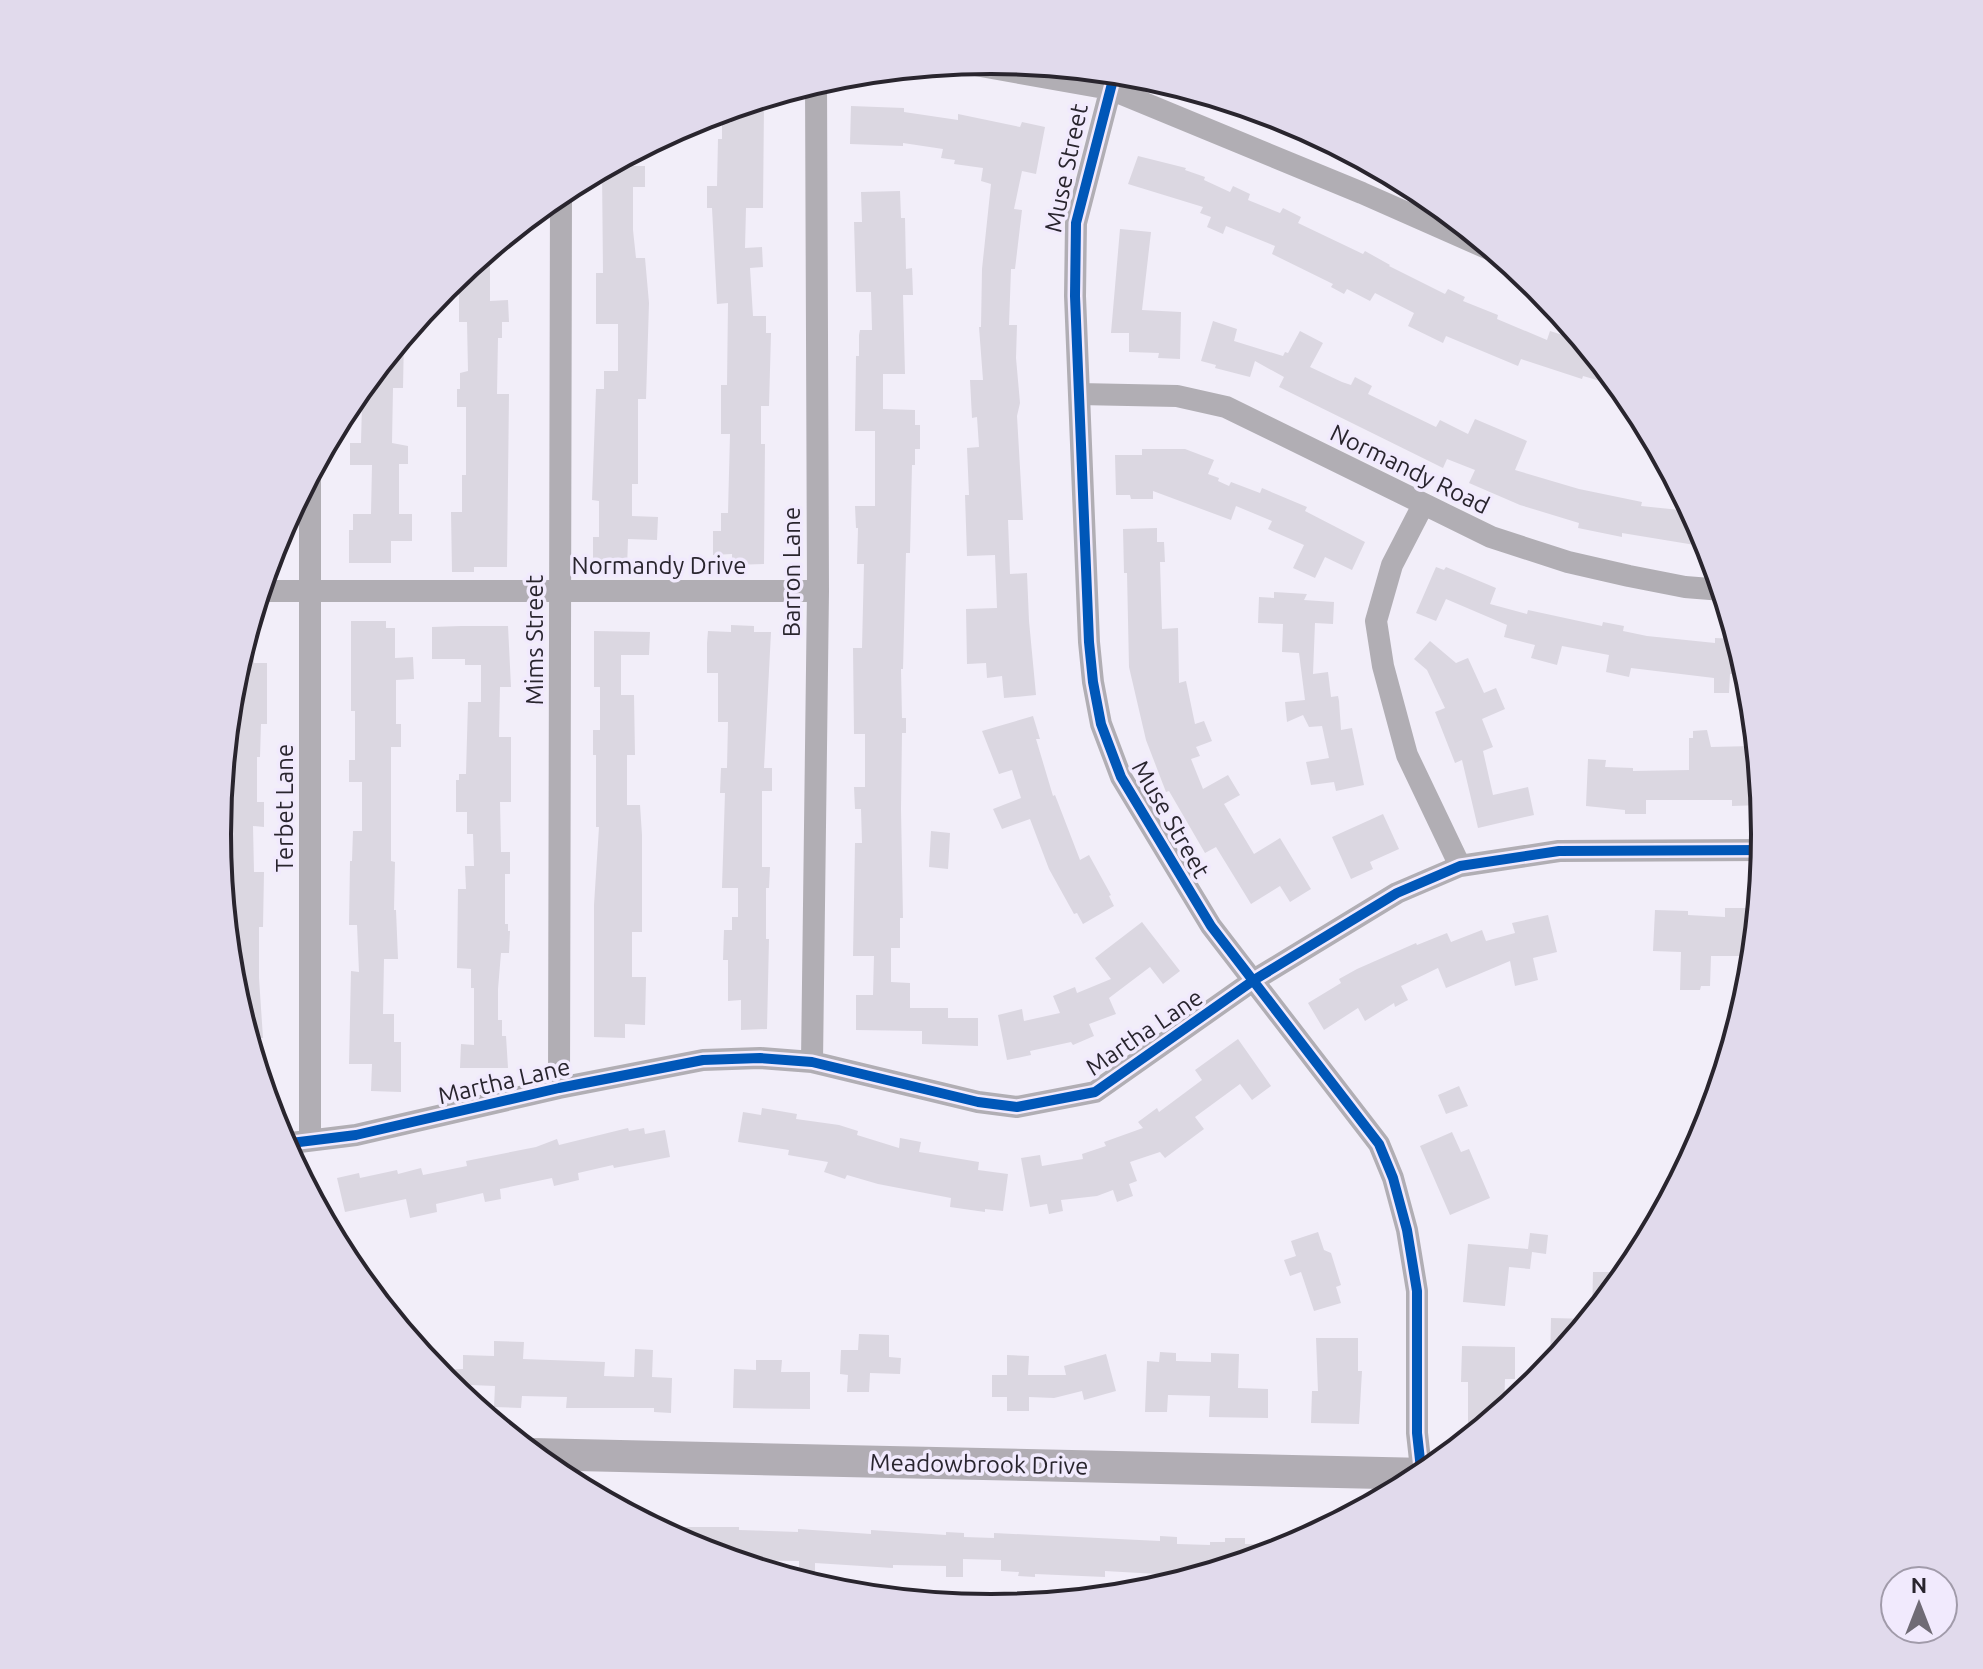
<svg xmlns="http://www.w3.org/2000/svg" width="1983" height="1669" viewBox="0 0 1983 1669" font-family="Ubuntu,sans-serif">
	<style>
		.building { fill: #dbd7e1 }
		.lines { fill: none; stroke-linecap: round; stroke-linejoin: round }
		.street { stroke: #b1aeb4; stroke-width: 22 }
		.secondary { stroke: #b1adb4; stroke-width: 32 }
		.cycleway-casing { stroke: #f1eafd; stroke-width: 15 }
		.cycleway { stroke: #0057b8; stroke-width: 10 }
		.labels { text-anchor: middle; dominant-baseline: central; stroke-width: 7; stroke-linejoin: round; paint-order: stroke }
		.street-label { font-size: 24px; fill: #29252e; stroke: #f1eafd }
		.rim { fill: none; stroke: #29252e; stroke-width: 4 }
	</style>
	<rect width="100%" height="100%" fill="#f2eef9"/>
	<!-- building -->
	<path class="building" d="M 747,103 L 764,104 L 763,208 L 746,208 L 745,248 L 762,247 L 763,267 L 750,268 L 753,316 L 766,316 L 766,333 L 771,333 L 769,406 L 761,406 L 761,444 L 765,444 L 764,564 L 732,565 L 732,554 L 713,555 L 713,531 L 721,531 L 721,513 L 728,513 L 730,434 L 721,434 L 721,385 L 727,385 L 728,303 L 717,304 L 712,208 L 707,208 L 707,186 L 717,186 L 718,139 L 722,139 L 722,123 L 731,123 L 731,108 Z
		M 851,106 L 904,108 L 904,112 L 958,120 L 958,114 L 1020,127 L 1022,122 L 1045,127 L 1036,174 L 1022,171 L 1014,209 L 1022,210 L 1015,269 L 1011,269 L 1009,325 L 1017,325 L 1016,358 L 1020,403 L 1017,416 L 1023,520 L 1008,520 L 1010,574 L 1027,573 L 1029,621 L 1036,695 L 1004,698 L 1002,676 L 987,678 L 986,663 L 967,664 L 966,609 L 997,608 L 995,555 L 967,556 L 965,495 L 969,495 L 967,448 L 979,447 L 977,417 L 972,418 L 970,380 L 983,380 L 979,327 L 981,327 L 982,269 L 991,184 L 981,181 L 983,168 L 954,164 L 955,160 L 941,158 L 943,149 L 903,143 L 903,146 L 850,144 Z
		M 1138,156 L 1186,168 L 1185,170 L 1205,177 L 1204,180 L 1230,192 L 1233,186 L 1250,194 L 1248,200 L 1280,213 L 1283,208 L 1301,217 L 1298,223 L 1363,254 L 1365,251 L 1390,265 L 1389,266 L 1445,294 L 1448,289 L 1465,297 L 1463,301 L 1498,315 L 1497,319 L 1547,340 L 1550,331 L 1585,342 L 1621,387 L 1583,376 L 1582,379 L 1521,359 L 1518,366 L 1446,336 L 1443,343 L 1408,326 L 1414,313 L 1375,293 L 1370,301 L 1347,289 L 1344,294 L 1331,287 L 1333,284 L 1272,254 L 1275,246 L 1226,226 L 1223,234 L 1207,227 L 1211,217 L 1200,213 L 1203,207 L 1128,184 Z
		M 622,158 L 633,158 L 633,166 L 645,166 L 645,187 L 633,187 L 633,230 L 636,258 L 645,258 L 649,303 L 646,399 L 638,399 L 638,484 L 632,484 L 632,516 L 658,517 L 657,540 L 628,539 L 627,569 L 593,568 L 593,537 L 599,537 L 599,501 L 592,500 L 596,389 L 604,389 L 604,371 L 618,371 L 618,324 L 596,324 L 596,273 L 603,273 L 602,169 Z
		M 900,191 L 901,218 L 905,218 L 906,269 L 912,268 L 913,295 L 903,295 L 905,374 L 883,374 L 883,409 L 915,410 L 915,425 L 920,425 L 920,449 L 915,449 L 915,465 L 912,465 L 910,553 L 906,553 L 903,669 L 901,669 L 902,718 L 906,718 L 906,733 L 902,733 L 901,809 L 903,918 L 900,918 L 900,948 L 891,948 L 891,982 L 910,983 L 910,1008 L 948,1008 L 948,1018 L 978,1018 L 978,1046 L 922,1044 L 922,1031 L 856,1030 L 856,995 L 873,995 L 874,956 L 853,956 L 855,843 L 862,843 L 861,809 L 855,809 L 854,787 L 865,787 L 865,734 L 854,734 L 853,648 L 862,648 L 864,564 L 857,564 L 858,528 L 856,528 L 855,506 L 875,506 L 875,431 L 855,431 L 856,356 L 859,356 L 859,335 L 860,330 L 872,330 L 871,292 L 856,292 L 854,222 L 862,222 L 861,192 Z
		M 1120,229 L 1151,232 L 1142,310 L 1181,312 L 1180,359 L 1158,358 L 1159,353 L 1129,352 L 1129,333 L 1111,333 Z
		M 490,249 L 490,301 L 508,300 L 509,322 L 502,322 L 502,338 L 498,338 L 497,394 L 509,394 L 507,567 L 474,567 L 474,572 L 452,572 L 451,512 L 462,512 L 462,475 L 466,475 L 466,407 L 457,407 L 457,389 L 460,389 L 460,373 L 468,371 L 467,322 L 459,322 L 459,286 L 444,286 Z
		M 1213,321 L 1237,329 L 1234,341 L 1283,356 L 1285,352 L 1288,353 L 1300,331 L 1323,343 L 1310,367 L 1342,382 L 1351,385 L 1355,377 L 1372,386 L 1368,394 L 1436,427 L 1440,420 L 1468,434 L 1475,419 L 1527,441 L 1515,470 L 1579,489 L 1642,502 L 1641,506 L 1680,510 L 1682,492 L 1703,531 L 1701,546 L 1622,533 L 1622,537 L 1578,528 L 1579,523 L 1520,505 L 1469,483 L 1475,470 L 1447,459 L 1443,468 L 1279,387 L 1284,377 L 1255,361 L 1250,377 L 1215,368 L 1216,365 L 1201,361 Z
		M 404,336 L 403,388 L 393,388 L 392,443 L 408,446 L 408,464 L 399,464 L 399,514 L 412,514 L 412,541 L 391,541 L 391,563 L 349,563 L 349,530 L 353,530 L 353,514 L 371,514 L 372,465 L 350,465 L 350,443 L 361,443 L 362,404 L 357,404 L 358,392 Z
		M 1142,449 L 1185,449 L 1214,460 L 1208,474 L 1219,478 L 1218,481 L 1229,486 L 1231,482 L 1260,493 L 1262,488 L 1307,507 L 1305,511 L 1365,542 L 1352,570 L 1325,557 L 1315,578 L 1293,568 L 1304,545 L 1268,529 L 1272,521 L 1236,506 L 1231,520 L 1153,491 L 1153,499 L 1131,499 L 1130,495 L 1116,495 L 1115,455 L 1142,455 Z
		M 1157,528 L 1157,542 L 1164,542 L 1165,562 L 1160,562 L 1162,629 L 1178,628 L 1179,683 L 1186,681 L 1195,724 L 1204,721 L 1212,741 L 1196,747 L 1200,756 L 1191,759 L 1203,789 L 1228,775 L 1240,795 L 1224,804 L 1254,854 L 1280,838 L 1311,889 L 1290,902 L 1280,886 L 1251,904 L 1216,847 L 1205,853 L 1169,791 L 1166,792 L 1146,740 L 1129,667 L 1127,573 L 1124,573 L 1123,529 Z
		M 1436,567 L 1444,570 L 1446,567 L 1496,588 L 1490,604 L 1527,614 L 1528,610 L 1602,626 L 1603,622 L 1624,626 L 1623,631 L 1647,636 L 1715,643 L 1715,638 L 1738,639 L 1748,674 L 1730,674 L 1729,693 L 1714,693 L 1714,678 L 1631,668 L 1629,677 L 1606,672 L 1609,655 L 1562,646 L 1557,665 L 1531,658 L 1535,645 L 1504,637 L 1507,625 L 1446,599 L 1436,621 L 1416,613 Z
		M 1274,592 L 1307,594 L 1304,600 L 1334,602 L 1333,624 L 1315,623 L 1313,674 L 1328,672 L 1331,697 L 1338,696 L 1339,701 L 1341,730 L 1352,728 L 1364,785 L 1336,791 L 1334,782 L 1311,785 L 1306,762 L 1329,758 L 1322,726 L 1309,727 L 1303,715 L 1287,722 L 1285,702 L 1305,700 L 1299,653 L 1282,652 L 1283,624 L 1258,623 L 1259,597 L 1274,598 Z
		M 351,621 L 386,621 L 386,628 L 395,628 L 395,658 L 413,657 L 414,679 L 396,680 L 396,724 L 401,724 L 401,747 L 391,747 L 391,861 L 395,862 L 394,910 L 396,910 L 398,959 L 384,959 L 383,1014 L 394,1014 L 394,1042 L 401,1042 L 401,1092 L 371,1091 L 372,1064 L 349,1064 L 351,971 L 359,972 L 357,925 L 349,925 L 350,861 L 352,861 L 353,831 L 362,831 L 362,782 L 349,782 L 349,760 L 355,760 L 355,711 L 351,711 Z
		M 250,624 L 254,625 L 254,663 L 267,663 L 267,724 L 261,724 L 260,757 L 257,757 L 257,802 L 264,802 L 264,827 L 253,826 L 254,872 L 264,872 L 263,927 L 259,927 L 259,978 L 263,1038 L 248,1038 L 232,985 L 227,938 L 227,897 L 223,897 L 218,821 L 221,790 L 229,790 L 230,757 L 225,757 L 227,735 L 232,735 L 232,683 Z
		M 731,625 L 754,626 L 754,632 L 771,632 L 764,768 L 772,768 L 772,791 L 762,791 L 762,867 L 770,867 L 769,888 L 766,888 L 766,939 L 769,939 L 767,1029 L 741,1030 L 741,1000 L 728,1001 L 728,960 L 723,960 L 724,930 L 732,930 L 732,917 L 738,917 L 738,888 L 722,888 L 725,793 L 720,793 L 721,768 L 727,768 L 728,722 L 718,722 L 718,673 L 707,673 L 707,643 L 708,631 L 731,632 Z
		M 461,626 L 508,626 L 511,687 L 500,687 L 499,737 L 511,737 L 511,802 L 500,802 L 501,852 L 510,852 L 510,874 L 505,874 L 505,924 L 508,924 L 508,931 L 510,931 L 509,953 L 501,953 L 498,989 L 498,1020 L 502,1020 L 502,1036 L 506,1036 L 508,1068 L 460,1068 L 461,1044 L 474,1045 L 474,988 L 471,988 L 471,969 L 457,968 L 458,889 L 466,889 L 465,866 L 474,866 L 473,834 L 467,834 L 467,812 L 456,812 L 456,780 L 459,780 L 459,774 L 466,774 L 468,702 L 481,702 L 481,665 L 465,665 L 465,659 L 432,659 L 432,627 Z
		M 594,631 L 650,632 L 649,655 L 621,655 L 621,695 L 634,695 L 635,755 L 627,755 L 627,805 L 640,805 L 642,835 L 642,932 L 632,932 L 632,977 L 646,977 L 645,1025 L 625,1024 L 625,1038 L 594,1037 L 594,905 L 599,827 L 596,827 L 596,755 L 593,755 L 593,730 L 600,730 L 600,687 L 594,687 Z
		M 1430,641 L 1456,663 L 1468,658 L 1484,693 L 1496,688 L 1505,709 L 1482,719 L 1493,747 L 1483,751 L 1493,795 L 1528,787 L 1534,815 L 1478,828 L 1462,760 L 1455,763 L 1435,712 L 1445,708 L 1427,670 L 1414,659 Z
		M 1033,716 L 1040,739 L 1036,739 L 1053,796 L 1055,795 L 1080,860 L 1089,855 L 1111,895 L 1109,896 L 1114,906 L 1083,924 L 1077,913 L 1074,914 L 1049,869 L 1030,819 L 1002,829 L 993,809 L 1021,798 L 1012,770 L 999,774 L 982,731 Z
		M 1707,730 L 1711,747 L 1752,746 L 1753,773 L 1760,773 L 1763,805 L 1732,806 L 1732,800 L 1646,800 L 1646,814 L 1625,814 L 1625,810 L 1586,806 L 1588,759 L 1606,760 L 1605,767 L 1633,768 L 1633,771 L 1689,770 L 1689,738 L 1693,738 L 1693,731 Z
		M 1383,814 L 1399,849 L 1370,862 L 1373,869 L 1351,879 L 1332,837 Z
		M 931,831 L 950,833 L 948,869 L 929,867 Z
		M 1725,908 L 1759,908 L 1754,951 L 1745,951 L 1745,956 L 1711,956 L 1710,986 L 1701,986 L 1700,990 L 1680,990 L 1681,952 L 1653,951 L 1655,910 L 1688,911 L 1688,915 L 1725,917 Z
		M 1548,915 L 1557,952 L 1533,958 L 1538,980 L 1515,986 L 1510,961 L 1446,988 L 1438,968 L 1401,986 L 1408,1000 L 1395,1007 L 1394,1003 L 1365,1021 L 1358,1008 L 1324,1030 L 1308,1003 L 1341,983 L 1339,979 L 1357,969 L 1416,943 L 1417,945 L 1447,933 L 1451,942 L 1482,930 L 1486,941 L 1515,933 L 1512,923 Z
		M 1142,922 L 1180,971 L 1163,984 L 1150,967 L 1109,998 L 1116,1014 L 1089,1024 L 1094,1036 L 1073,1045 L 1071,1042 L 1030,1051 L 1031,1055 L 1007,1060 L 998,1015 L 1022,1009 L 1024,1021 L 1060,1013 L 1053,996 L 1075,987 L 1077,993 L 1111,979 L 1095,958 Z
		M 1238,1039 L 1271,1086 L 1252,1100 L 1240,1084 L 1195,1117 L 1204,1129 L 1165,1158 L 1160,1152 L 1130,1162 L 1137,1181 L 1129,1184 L 1133,1196 L 1117,1202 L 1113,1190 L 1097,1196 L 1061,1200 L 1063,1211 L 1049,1214 L 1047,1204 L 1030,1207 L 1021,1158 L 1040,1155 L 1042,1166 L 1083,1159 L 1082,1154 L 1106,1146 L 1104,1142 L 1143,1128 L 1138,1122 L 1157,1108 L 1159,1112 L 1202,1080 L 1195,1070 Z
		M 1459,1086 L 1468,1106 L 1446,1114 L 1438,1095 Z
		M 762,1108 L 797,1114 L 796,1119 L 839,1125 L 858,1131 L 857,1135 L 899,1148 L 900,1138 L 921,1142 L 919,1152 L 979,1162 L 978,1170 L 1008,1174 L 1003,1211 L 985,1209 L 985,1212 L 950,1207 L 951,1198 L 878,1184 L 847,1175 L 845,1179 L 824,1172 L 828,1162 L 788,1155 L 789,1150 L 738,1142 L 743,1112 L 761,1115 Z
		M 628,1128 L 629,1131 L 644,1128 L 645,1134 L 665,1130 L 670,1157 L 614,1168 L 613,1165 L 578,1173 L 579,1180 L 554,1186 L 552,1178 L 500,1189 L 501,1199 L 485,1202 L 483,1193 L 436,1204 L 437,1212 L 410,1218 L 406,1199 L 345,1212 L 337,1178 L 359,1173 L 360,1178 L 397,1170 L 398,1174 L 421,1168 L 423,1175 L 467,1166 L 466,1161 L 536,1147 L 557,1139 L 559,1145 Z
		M 1452,1132 L 1461,1152 L 1469,1149 L 1490,1198 L 1450,1215 L 1420,1146 Z
		M 1318,1232 L 1324,1250 L 1331,1253 L 1341,1285 L 1336,1287 L 1341,1303 L 1314,1311 L 1301,1272 L 1290,1276 L 1284,1260 L 1296,1256 L 1291,1241 Z
		M 1530,1233 L 1548,1235 L 1546,1254 L 1532,1252 L 1530,1269 L 1509,1267 L 1505,1306 L 1463,1302 L 1468,1244 L 1528,1249 Z
		M 1593,1272 L 1618,1272 L 1617,1287 L 1592,1318 Z
		M 1551,1318 L 1591,1319 L 1550,1369 Z
		M 859,1334 L 889,1335 L 889,1357 L 901,1358 L 900,1374 L 870,1373 L 869,1392 L 847,1392 L 848,1375 L 840,1374 L 841,1350 L 858,1350 Z
		M 1316,1338 L 1358,1338 L 1358,1371 L 1362,1371 L 1359,1424 L 1311,1423 L 1312,1391 L 1318,1391 Z
		M 494,1341 L 524,1342 L 523,1359 L 605,1362 L 604,1376 L 634,1377 L 635,1349 L 653,1350 L 652,1377 L 672,1378 L 671,1413 L 654,1412 L 654,1408 L 566,1408 L 567,1397 L 522,1396 L 521,1408 L 494,1407 L 495,1386 L 446,1384 L 433,1370 L 463,1369 L 463,1355 L 494,1356 Z
		M 1462,1346 L 1515,1347 L 1515,1379 L 1505,1379 L 1504,1411 L 1489,1423 L 1468,1423 L 1468,1382 L 1461,1382 Z
		M 1160,1352 L 1176,1353 L 1176,1361 L 1211,1362 L 1211,1353 L 1239,1354 L 1238,1388 L 1268,1389 L 1268,1418 L 1209,1417 L 1210,1396 L 1168,1395 L 1167,1412 L 1145,1412 L 1147,1361 L 1159,1362 Z
		M 1106,1354 L 1116,1391 L 1084,1400 L 1082,1391 L 1054,1398 L 1029,1397 L 1029,1411 L 1007,1411 L 1007,1397 L 992,1397 L 992,1375 L 1007,1375 L 1007,1355 L 1029,1356 L 1028,1375 L 1066,1375 L 1064,1366 Z
		M 756,1360 L 782,1360 L 781,1372 L 810,1372 L 810,1409 L 733,1408 L 734,1369 L 756,1370 Z
		M 652,1527 L 739,1527 L 739,1530 L 798,1532 L 798,1529 L 871,1534 L 871,1530 L 946,1535 L 946,1532 L 964,1533 L 964,1537 L 994,1538 L 994,1533 L 1160,1541 L 1160,1536 L 1177,1537 L 1177,1544 L 1210,1545 L 1210,1542 L 1225,1542 L 1225,1538 L 1245,1538 L 1245,1544 L 1295,1546 L 1211,1573 L 1175,1575 L 1105,1571 L 1105,1577 L 1035,1574 L 1035,1577 L 1018,1576 L 1019,1572 L 1001,1571 L 1001,1560 L 963,1559 L 963,1577 L 946,1577 L 946,1566 L 893,1565 L 893,1568 L 815,1563 L 815,1573 L 799,1573 L 799,1561 L 739,1560 L 739,1563 L 695,1550 Z"/>
	<g class="lines">
		<!-- street -->
		<path class="street" d="M 964,63 L 1110,89 L 1362,193 L 1498,253
			M 1115,72 L 1076,223 L 1075,296 L 1089,642 L 1093,682 L 1101,724 L 1121,777 L 1211,926 L 1379,1144 L 1393,1178 L 1407,1230 L 1417,1291 L 1417,1433 L 1422,1478
			M 1079,394 L 1177,396 L 1226,407 L 1491,537 L 1568,562 L 1629,576 L 1685,587 L 1723,590
			M 1423,505 L 1392,565 L 1376,621 L 1383,666 L 1407,755 L 1460,866
			M 260,591 L 818,591
			M 812,1062 L 818,591 L 816,82
			M 559,1088 L 561,191
			M 310,1140 L 310,475
			M 283,1144 L 356,1135 L 559,1088 L 703,1060 L 760,1058 L 812,1062 L 978,1102 L 1017,1107 L 1095,1092 L 1254,980 L 1397,893 L 1460,866 L 1559,851 L 1764,850"/>
		<!-- secondary -->
		<path class="secondary" d="M 531,1454 L 1427,1474"/>
		<defs>
			<path id="cycleway" d="M 1115,72 L 1076,223 L 1075,296 L 1089,642 L 1093,682 L 1101,724 L 1121,777 L 1211,926 L 1379,1144 L 1393,1178 L 1407,1230 L 1417,1291 L 1417,1433 L 1422,1478
				M 283,1144 L 356,1135 L 559,1088 L 703,1060 L 760,1058 L 812,1062 L 978,1102 L 1017,1107 L 1095,1092 L 1254,980 L 1397,893 L 1460,866 L 1559,851 L 1764,850"/>
		</defs>
		<!-- cycleway casing -->
		<use href="#cycleway" class="cycleway-casing"/>
		<!-- cycleway -->
		<use href="#cycleway" class="cycleway"/>
	</g>
	<g class="labels">
		<!-- street labels -->
		<g class="street-label">
			<text transform="translate(1066 168) rotate(-78)">Muse Street</text>
			<text transform="translate(1410 469) rotate(26)">Normandy Road</text>
			<text x="659" y="565">Normandy Drive</text>
			<text transform="translate(791 572) rotate(-90)">Barron Lane</text>
			<text transform="translate(534 640) rotate(-90)">Mims Street</text>
			<text transform="translate(284 808) rotate(-90)">Terbet Lane</text>
			<text transform="translate(1171 819) rotate(60)">Muse Street</text>
			<text transform="translate(1144 1032) rotate(-34)">Martha Lane</text>
			<text transform="translate(504 1081) rotate(-13)">Martha Lane</text>
			<text transform="translate(979 1464) rotate(1)">Meadowbrook Drive</text>
		</g>
	</g>
	<!-- crop -->
	<path d="M0 0H1983V1669H0ZM231 834a760 760 0 1 1 1520 0a760 760 0 1 1-1520 0Z" fill="#e1daec" fill-rule="evenodd"/>
	<path class="rim" d="M231 834a760 760 0 1 1 1520 0a760 760 0 1 1-1520 0Z"/>
	<!-- north arrow -->
	<g transform="translate(1919 1605)"><circle r="38" fill="#f1eafd" stroke="#a19baa" stroke-width="2"/>
	<path d="M0-6L14 30L0 20L-14 30Z" fill="#6f6b75"/>
	<text y="-12" font-size="22" font-weight="bold" text-anchor="middle" fill="#29252e">N</text>
	</g>
</svg>
